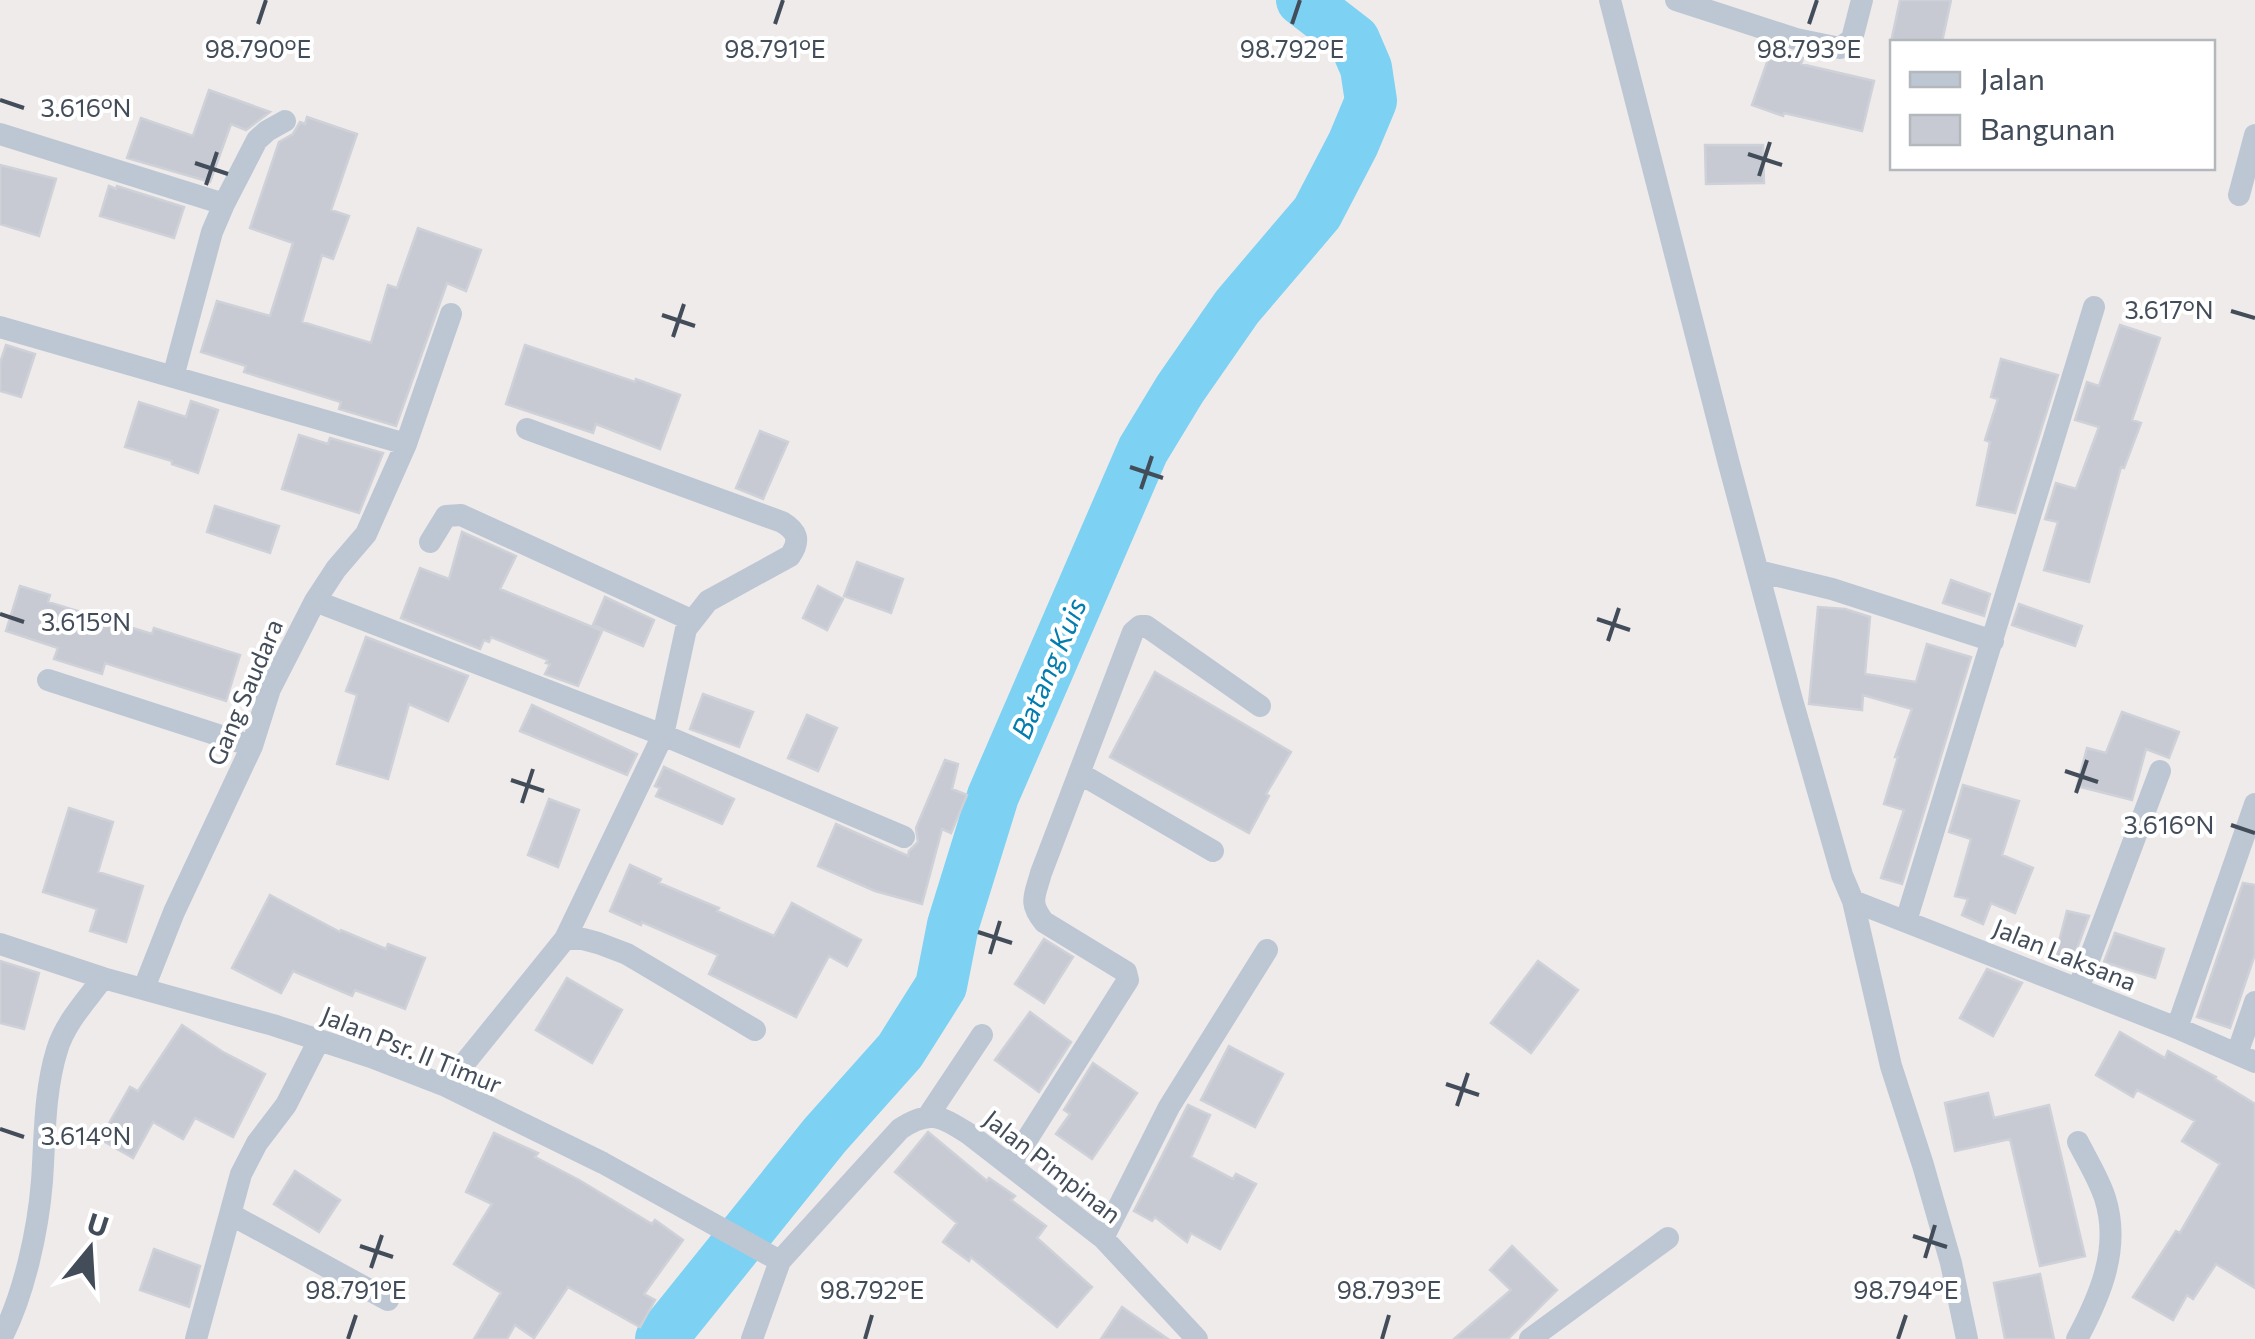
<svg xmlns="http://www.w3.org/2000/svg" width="2255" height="1339" viewBox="0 0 2255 1339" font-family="Commissioner,sans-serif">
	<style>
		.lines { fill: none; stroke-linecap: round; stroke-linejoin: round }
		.river { stroke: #7dd1f2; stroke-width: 52 }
		.building { fill: #c7cad2; stroke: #cfd1d8; stroke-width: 2.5 }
		.minor { stroke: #bdc7d3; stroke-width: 22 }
		.ticks { fill: none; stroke: #434d5a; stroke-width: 4 }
		.labels { text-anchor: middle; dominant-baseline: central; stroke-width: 8; stroke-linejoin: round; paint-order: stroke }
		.street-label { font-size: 25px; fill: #434d5a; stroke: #fff }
		.water-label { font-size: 28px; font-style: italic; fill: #017daf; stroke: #fff }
		.ticks-label { font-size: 25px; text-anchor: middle; fill: #434d5a; stroke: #fff; stroke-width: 8; stroke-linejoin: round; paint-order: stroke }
	</style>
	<rect width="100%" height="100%" fill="#efebeb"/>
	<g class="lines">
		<!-- river -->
		<path class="river" d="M 661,1339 L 825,1135 L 900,1051 L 941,986 L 953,925 L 993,796 L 1143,450 L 1180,389 L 1237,307 L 1317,213 L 1353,144 L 1371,101 L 1366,68 L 1354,40 L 1302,0"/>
	</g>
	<!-- building -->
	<path class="building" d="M 1900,0 L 1951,0 L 1942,42 L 1891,42 Z
		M 1772,48 L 1803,58 L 1801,64 L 1874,81 L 1862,131 L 1784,113 L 1783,116 L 1752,105 Z
		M 209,90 L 270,112 L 246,130 L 231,124 L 210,182 L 127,158 L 141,118 L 193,136 Z
		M 307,117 L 357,134 L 331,210 L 349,216 L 333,259 L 322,255 L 302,322 L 371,343 L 388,285 L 397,288 L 418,228 L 481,250 L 466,291 L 447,283 L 396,426 L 339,409 L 341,402 L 244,372 L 246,366 L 201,352 L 217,301 L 270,316 L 293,243 L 250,228 L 279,142 L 293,134 L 300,122 L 305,124 Z
		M 1705,145 L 1763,145 L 1764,183 L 1706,184 Z
		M 0,165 L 56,179 L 39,236 L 0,224 Z
		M 109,186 L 116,189 L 117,186 L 184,207 L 174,238 L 100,216 Z
		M 2120,325 L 2160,338 L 2132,420 L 2141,423 L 2124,468 L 2121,467 L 2089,582 L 2044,570 L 2058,522 L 2045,519 L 2056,483 L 2076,489 L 2099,427 L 2075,420 L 2087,382 L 2099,386 Z
		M 6,345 L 35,354 L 21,397 L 0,391 L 0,363 Z
		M 525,345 L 635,382 L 636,379 L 680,395 L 660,449 L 596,424 L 593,433 L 506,404 Z
		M 2001,359 L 2058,375 L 2015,513 L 1977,505 L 1990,442 L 1985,440 L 1998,399 L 1991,397 Z
		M 191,401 L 218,410 L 198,473 L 172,464 L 172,461 L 125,447 L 139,402 L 186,417 Z
		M 760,431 L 788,442 L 763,499 L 736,488 Z
		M 299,435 L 328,444 L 330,438 L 383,453 L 359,513 L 282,489 Z
		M 215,506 L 279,526 L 270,553 L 207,532 Z
		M 462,532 L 516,556 L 500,589 L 602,631 L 578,686 L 545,674 L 550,664 L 546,663 L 548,660 L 491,637 L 489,642 L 484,640 L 480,649 L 401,618 L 420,568 L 449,579 Z
		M 857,562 L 903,579 L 891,613 L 844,596 Z
		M 1951,580 L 1990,594 L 1984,616 L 1943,603 Z
		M 20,586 L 50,595 L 48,602 L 152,634 L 154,628 L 240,655 L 226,701 L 105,663 L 102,674 L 54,659 L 58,648 L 6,631 Z
		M 818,586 L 843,599 L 827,630 L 803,618 Z
		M 605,597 L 654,620 L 643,646 L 593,625 Z
		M 2019,604 L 2082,626 L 2075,646 L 2012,625 Z
		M 1818,607 L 1845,609 L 1870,617 L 1865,674 L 1916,682 L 1927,644 L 1971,657 L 1902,884 L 1881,878 L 1904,810 L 1884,804 L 1898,757 L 1895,757 L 1912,709 L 1863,695 L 1862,710 L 1809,704 Z
		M 366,637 L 468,676 L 448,721 L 409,704 L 388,779 L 337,764 L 357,695 L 346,691 Z
		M 1155,672 L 1291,752 L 1266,794 L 1269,796 L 1249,833 L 1110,757 Z
		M 703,694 L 753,712 L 739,747 L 690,729 Z
		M 532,705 L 637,754 L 627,775 L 520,731 Z
		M 2122,712 L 2179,732 L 2169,758 L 2146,749 L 2132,800 L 2077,786 L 2087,748 L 2106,753 Z
		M 807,715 L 837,728 L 818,771 L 788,758 Z
		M 945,760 L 958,764 L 952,789 L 967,795 L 951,833 L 942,829 L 922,904 L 875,891 L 818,866 L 836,824 L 908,856 L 909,851 L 918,842 L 916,828 Z
		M 664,767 L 734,799 L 722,824 L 656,796 L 660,788 L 655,786 Z
		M 1963,785 L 2019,801 L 2002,855 L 2033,868 L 2015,913 L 1991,903 L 1983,924 L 1962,915 L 1968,899 L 1955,896 L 1971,839 L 1949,832 Z
		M 549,799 L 579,810 L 558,867 L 528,855 Z
		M 69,808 L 113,822 L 98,872 L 143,886 L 126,942 L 90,931 L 97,909 L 43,892 Z
		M 630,865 L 661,879 L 659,883 L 719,908 L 717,911 L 774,936 L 792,903 L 861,940 L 847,966 L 829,956 L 796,1017 L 709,974 L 718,955 L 642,922 L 641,925 L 610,911 Z
		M 2243,883 L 2255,885 L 2255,954 L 2230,1028 L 2197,1017 Z
		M 270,895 L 340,932 L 341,930 L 386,949 L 388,944 L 425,958 L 405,1009 L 355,990 L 352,996 L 293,971 L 281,993 L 232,968 Z
		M 2067,911 L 2089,916 L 2072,962 L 2055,957 Z
		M 2115,933 L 2164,949 L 2155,978 L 2104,962 Z
		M 1044,939 L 1073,957 L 1044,1003 L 1015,984 Z
		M 0,961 L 39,973 L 24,1029 L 0,1023 Z
		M 1538,961 L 1578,990 L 1531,1053 L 1491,1023 Z
		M 1987,969 L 2022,983 L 1993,1036 L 1960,1018 Z
		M 567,978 L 622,1010 L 592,1063 L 536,1030 Z
		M 1030,1012 L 1071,1042 L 1039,1092 L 995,1060 Z
		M 182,1025 L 223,1052 L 265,1074 L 233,1137 L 195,1118 L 183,1139 L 153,1122 L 133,1158 L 100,1139 L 130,1087 L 138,1091 Z
		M 2120,1032 L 2165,1058 L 2168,1051 L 2216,1077 L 2215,1079 L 2255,1104 L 2255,1288 L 2216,1264 L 2193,1299 L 2187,1295 L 2173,1320 L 2133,1297 L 2176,1231 L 2180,1233 L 2220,1164 L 2182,1141 L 2195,1121 L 2137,1090 L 2133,1097 L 2096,1075 Z
		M 1229,1046 L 1283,1074 L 1255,1127 L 1201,1100 Z
		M 1093,1063 L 1137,1093 L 1092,1159 L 1056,1134 L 1070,1114 L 1064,1110 Z
		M 1988,1093 L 1994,1118 L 2049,1105 L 2085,1256 L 2040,1266 L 2010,1139 L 1955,1151 L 1945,1103 Z
		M 1188,1105 L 1210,1115 L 1191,1157 L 1233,1179 L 1236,1174 L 1256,1184 L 1220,1249 L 1191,1233 L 1187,1242 L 1155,1217 L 1152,1221 L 1134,1211 Z
		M 928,1132 L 987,1181 L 989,1178 L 1015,1196 L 1011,1200 L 1046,1226 L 1037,1238 L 1092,1287 L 1057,1327 L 971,1257 L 969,1261 L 943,1242 L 957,1223 L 895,1172 Z
		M 494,1133 L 538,1153 L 535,1157 L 579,1180 L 652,1224 L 655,1220 L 683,1240 L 644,1294 L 655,1300 L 640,1327 L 568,1287 L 534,1338 L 515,1325 L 507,1339 L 474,1339 L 501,1293 L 454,1264 L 492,1204 L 466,1192 Z
		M 295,1171 L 340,1200 L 319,1232 L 274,1204 Z
		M 1512,1246 L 1557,1290 L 1508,1339 L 1454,1339 L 1511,1290 L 1490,1270 Z
		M 154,1249 L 200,1266 L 189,1307 L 140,1290 Z
		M 2040,1274 L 2054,1339 L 2005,1339 L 1994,1283 Z
		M 1122,1307 L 1168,1339 L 1101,1339 Z"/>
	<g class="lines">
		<!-- minor -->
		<path class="minor" d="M 1610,0 L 1729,464 L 1792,700 L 1842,875 L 1853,901 L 1891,1066 L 1923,1165 L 1951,1263 L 1967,1339
			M 1676,0 L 1796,39 L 1840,48 L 1852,39 L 1862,0
			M 0,134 L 224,204 L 212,232 L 173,377
			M 2239,195 L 2255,135
			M 224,204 L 257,140 L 267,131 L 285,121
			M 0,327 L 406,444
			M 527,429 L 782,522 C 797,531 801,540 790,556 L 708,601 L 686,629 L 663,735 L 565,939
			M 430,542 L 446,516 L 461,515 L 691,620
			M 1758,571 L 1832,589 L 1993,641
			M 315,601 L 663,735 L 904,837
			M 48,680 L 252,746
			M 1079,773 L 1213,851
			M 1853,901 L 2177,1028 L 2255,1062
			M 1906,921 L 2094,307
			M 0,944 L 103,978 L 273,1025 L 371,1057 L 446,1086 L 603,1163 L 780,1261
			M 144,988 L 174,912 L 252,746 L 270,689 L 315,601 L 336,569 L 366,534 L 406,444 L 451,314
			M 2078,989 L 2160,771
			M 2177,1028 L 2255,804
			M 2237,1054 L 2255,1002
			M 446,1086 L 565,939 L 583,939 L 598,943 L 627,954 L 755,1030
			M 928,1116 L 982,1035
			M 1010,1166 L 1128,980 L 1126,972 L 1044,922 C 1028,902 1035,896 1041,873 L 1133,632 L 1140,626 L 1146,626 L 1260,706
			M 230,1214 L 388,1300
			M 1103,1238 L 1169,1107 L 1267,950
			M 1,1339 C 24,1295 38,1231 42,1181 C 45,1138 44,1092 57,1050 C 65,1023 86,1001 103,978
			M 196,1339 L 241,1174 L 257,1143 L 286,1105 L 319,1040
			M 752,1339 L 780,1261 L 900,1129 C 930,1109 940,1116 969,1134 L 1103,1238 L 1197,1339
			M 1530,1339 L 1668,1238
			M 2077,1339 C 2100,1296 2121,1248 2105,1198 C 2099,1179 2087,1160 2078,1142"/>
	</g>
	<!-- ticks -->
	<path class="ticks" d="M 258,24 L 266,0M 775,24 L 783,0M 1292,24 L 1300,0M 1809,24 L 1817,0M 0,100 L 24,108M 1748,154 L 1782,165M 195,163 L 228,174M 1759,176 L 1770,142M 206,185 L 217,152M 2231,311 L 2255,318M 662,315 L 695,326M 673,337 L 684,304M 1130,467 L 1163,478M 1141,489 L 1152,456M 0,614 L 24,622M 1597,619 L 1630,630M 1608,641 L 1619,608M 2065,771 L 2098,782M 511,780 L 544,791M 2076,793 L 2087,760M 522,803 L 533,769M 2231,825 L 2255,833M 978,932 L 1012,943M 990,954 L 1000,921M 1446,1084 L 1479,1095M 1457,1106 L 1468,1073M 0,1129 L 24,1137M 1913,1236 L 1947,1247M 360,1246 L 393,1257M 1925,1258 L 1935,1225M 371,1268 L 382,1235M 348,1339 L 356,1315M 865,1339 L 872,1315M 1382,1339 L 1389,1315M 1898,1339 L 1906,1315"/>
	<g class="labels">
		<!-- street labels -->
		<g class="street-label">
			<text transform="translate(244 692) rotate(-67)">Gang Saudara</text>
			<text transform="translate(2065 954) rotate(22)">Jalan Laksana</text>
			<text transform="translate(412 1049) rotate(22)">Jalan Psr. II Timur</text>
			<text transform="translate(1053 1166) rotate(38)">Jalan Pimpinan</text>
		</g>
		<!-- water labels -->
		<g class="water-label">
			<text transform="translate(1048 668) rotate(-67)">Batang Kuis</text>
		</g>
	</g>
	<g class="ticks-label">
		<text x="258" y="58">98.790°E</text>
		<text x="775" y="58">98.791°E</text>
		<text x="1292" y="58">98.792°E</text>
		<text x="1809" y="58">98.793°E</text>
		<text x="86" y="117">3.616°N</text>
		<text x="2169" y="319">3.617°N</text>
		<text x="86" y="631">3.615°N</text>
		<text x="2169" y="834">3.616°N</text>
		<text x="86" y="1145">3.614°N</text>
		<text x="1906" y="1299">98.794°E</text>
		<text x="356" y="1299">98.791°E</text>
		<text x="872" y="1299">98.792°E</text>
		<text x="1389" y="1299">98.793°E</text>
	</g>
	<!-- legend -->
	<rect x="1890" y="40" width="325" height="130" fill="#ffffff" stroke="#b4b8bd" stroke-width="2.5"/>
	<rect x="1910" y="72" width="50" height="15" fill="#bdc7d3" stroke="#b4b8bd" stroke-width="2.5"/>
	<text x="1980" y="90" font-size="30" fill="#434d5a">Jalan</text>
	<rect x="1910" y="115" width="50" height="30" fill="#c7cad2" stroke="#b4b8bd" stroke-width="2.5"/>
	<text x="1980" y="140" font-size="30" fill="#434d5a">Bangunan</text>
	<!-- north arrow -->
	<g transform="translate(90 1249) rotate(18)" stroke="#ffffff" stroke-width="8" paint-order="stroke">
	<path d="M0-8L18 38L0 25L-18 38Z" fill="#434d5a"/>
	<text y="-15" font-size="28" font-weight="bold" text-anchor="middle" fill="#434d5a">U</text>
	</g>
</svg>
